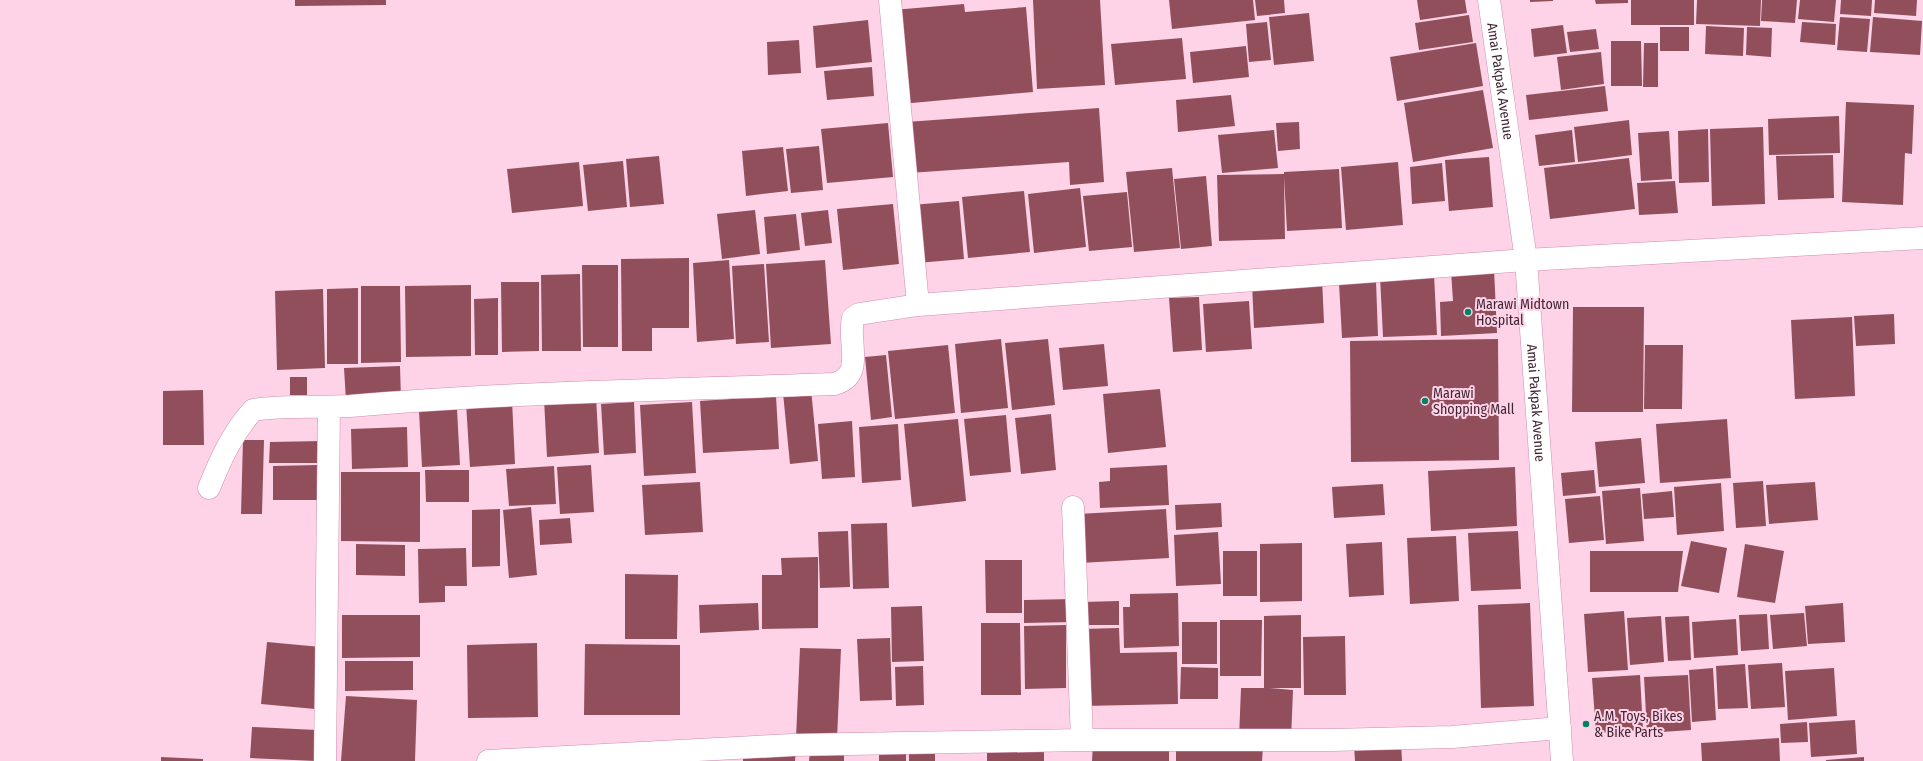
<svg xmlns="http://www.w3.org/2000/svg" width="1923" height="761" viewBox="0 0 1923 761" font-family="'Fira Sans Condensed',sans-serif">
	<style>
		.building { fill: #914f5c }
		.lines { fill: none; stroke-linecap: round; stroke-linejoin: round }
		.minor-casing { stroke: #cf8dae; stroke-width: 23 }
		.trunk-casing { stroke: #cf8dae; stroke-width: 23 }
		.minor { stroke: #fff; stroke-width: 22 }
		.trunk { stroke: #fff; stroke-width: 22 }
		.poi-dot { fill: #048162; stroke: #fed3e8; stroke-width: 1.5 }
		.labels { text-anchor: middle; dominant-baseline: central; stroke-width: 4; stroke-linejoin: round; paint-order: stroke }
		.street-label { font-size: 14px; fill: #402533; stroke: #fed3e8 }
		.poi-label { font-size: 14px; fill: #402533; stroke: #fed3e8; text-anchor: start }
	</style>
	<rect width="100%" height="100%" fill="#fed3e8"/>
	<!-- building -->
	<path class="building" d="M 295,0 L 386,0 L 386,5 L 295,6 Z
		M 1033,0 L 1100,0 L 1105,85 L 1037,89 Z
		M 1169,0 L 1253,0 L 1255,20 L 1172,29 Z
		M 1255,0 L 1284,0 L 1285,13 L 1257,16 Z
		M 1417,0 L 1465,0 L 1467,13 L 1420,20 Z
		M 1530,0 L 1553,0 L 1553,1 L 1530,2 Z
		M 1595,0 L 1628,0 L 1628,3 L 1596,4 Z
		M 1631,0 L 1694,0 L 1694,25 L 1631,25 Z
		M 1697,0 L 1761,0 L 1760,26 L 1696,24 Z
		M 1762,0 L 1797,0 L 1795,23 L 1761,21 Z
		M 1800,0 L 1836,0 L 1834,22 L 1798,19 Z
		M 1841,0 L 1872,0 L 1871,16 L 1840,14 Z
		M 1875,0 L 1917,0 L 1916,16 L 1874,13 Z
		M 964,4 L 965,12 L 1026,7 L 1033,92 L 901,104 L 893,10 Z
		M 1309,13 L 1314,61 L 1274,65 L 1269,17 Z
		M 1469,15 L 1473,42 L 1419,50 L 1415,23 Z
		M 1840,17 L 1870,19 L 1867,52 L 1837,50 Z
		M 1873,17 L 1922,21 L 1920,55 L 1870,52 Z
		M 868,20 L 872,62 L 816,68 L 813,26 Z
		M 1267,22 L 1271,60 L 1249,62 L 1246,24 Z
		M 1802,22 L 1836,24 L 1835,45 L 1800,42 Z
		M 1563,25 L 1567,53 L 1534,57 L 1531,29 Z
		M 1706,26 L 1744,28 L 1743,56 L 1705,54 Z
		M 1660,27 L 1689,27 L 1689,51 L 1660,51 Z
		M 1747,27 L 1772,28 L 1771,57 L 1746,55 Z
		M 1596,29 L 1599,49 L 1570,52 L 1567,32 Z
		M 1182,38 L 1186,79 L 1115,85 L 1111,44 Z
		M 799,40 L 801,73 L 768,75 L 767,42 Z
		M 1611,41 L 1641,41 L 1642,86 L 1611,86 Z
		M 1476,43 L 1483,86 L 1397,101 L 1390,57 Z
		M 1644,43 L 1658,43 L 1658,87 L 1643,87 Z
		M 1246,46 L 1249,77 L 1193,83 L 1190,52 Z
		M 1601,52 L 1604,84 L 1561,90 L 1557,57 Z
		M 872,67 L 874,96 L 827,100 L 824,71 Z
		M 1605,86 L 1608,111 L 1529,120 L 1526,95 Z
		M 1483,90 L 1493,148 L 1413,162 L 1404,103 Z
		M 1231,95 L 1235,126 L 1178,132 L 1176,100 Z
		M 1846,102 L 1914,105 L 1912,154 L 1905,153 L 1903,205 L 1842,202 Z
		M 1099,108 L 1104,182 L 1070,185 L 1069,162 L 909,173 L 906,122 Z
		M 1839,116 L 1840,153 L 1769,155 L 1768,119 Z
		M 1629,120 L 1632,155 L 1578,162 L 1574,127 Z
		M 1299,122 L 1300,149 L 1278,151 L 1276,123 Z
		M 888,123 L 893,177 L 827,183 L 821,129 Z
		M 1763,127 L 1765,204 L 1712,206 L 1710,129 Z
		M 1708,129 L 1709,182 L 1679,183 L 1678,131 Z
		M 1274,130 L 1278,168 L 1222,173 L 1218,135 Z
		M 1572,130 L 1575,162 L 1539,166 L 1535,135 Z
		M 1669,131 L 1672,179 L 1641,181 L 1638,133 Z
		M 819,146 L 823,190 L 791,193 L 786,149 Z
		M 783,147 L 788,191 L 746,196 L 742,151 Z
		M 1833,155 L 1834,198 L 1778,200 L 1776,156 Z
		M 659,156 L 664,204 L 630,207 L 626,159 Z
		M 1489,157 L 1493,207 L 1449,211 L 1445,160 Z
		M 1629,158 L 1635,209 L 1550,219 L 1544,168 Z
		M 623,161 L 627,207 L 588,211 L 583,165 Z
		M 579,162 L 583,206 L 512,213 L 507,169 Z
		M 1398,162 L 1403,225 L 1346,230 L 1341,167 Z
		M 1442,163 L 1445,201 L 1412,204 L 1410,167 Z
		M 1172,168 L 1180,248 L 1134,252 L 1126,172 Z
		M 1339,169 L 1342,228 L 1287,231 L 1284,176 L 1285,239 L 1219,241 L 1217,175 L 1284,174 L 1284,172 Z
		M 1206,176 L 1212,246 L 1181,249 L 1174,179 Z
		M 1675,181 L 1678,213 L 1639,215 L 1637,183 Z
		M 1080,188 L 1086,247 L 1034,253 L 1028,194 Z
		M 1024,191 L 1030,252 L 968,258 L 962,197 Z
		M 1127,192 L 1132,247 L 1089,251 L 1083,196 Z
		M 959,201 L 964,259 L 917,263 L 912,205 Z
		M 893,204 L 899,264 L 843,270 L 837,209 Z
		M 755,210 L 760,254 L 722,259 L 717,214 Z
		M 828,210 L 832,243 L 805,246 L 801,213 Z
		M 796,214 L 800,250 L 767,254 L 764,217 Z
		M 689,258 L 689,328 L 652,328 L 652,351 L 622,351 L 621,259 Z
		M 729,260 L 734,339 L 697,342 L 693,263 Z
		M 825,260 L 831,344 L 771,348 L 766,264 Z
		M 764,264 L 769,342 L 736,344 L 732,266 Z
		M 582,265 L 618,265 L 618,347 L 583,347 Z
		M 1494,269 L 1497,333 L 1441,336 L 1440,302 L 1453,301 L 1451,271 Z
		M 580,274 L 581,351 L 542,351 L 541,275 Z
		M 1434,274 L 1437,335 L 1383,337 L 1380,276 Z
		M 1322,278 L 1324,323 L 1254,328 L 1252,283 Z
		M 1376,281 L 1378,336 L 1342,338 L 1339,283 Z
		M 501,282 L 539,282 L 539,351 L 502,352 Z
		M 471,285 L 471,356 L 406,357 L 405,286 Z
		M 361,286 L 400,286 L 401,362 L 361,363 Z
		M 358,288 L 358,364 L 327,364 L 327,289 Z
		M 323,289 L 325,368 L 277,370 L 275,291 Z
		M 1199,297 L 1202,350 L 1173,352 L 1169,298 Z
		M 498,298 L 498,355 L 475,355 L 474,299 Z
		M 1249,301 L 1252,349 L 1206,352 L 1203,304 Z
		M 1573,307 L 1644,307 L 1643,412 L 1572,412 Z
		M 1894,314 L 1895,344 L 1856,346 L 1854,316 Z
		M 1852,317 L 1855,396 L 1795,399 L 1791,320 Z
		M 1001,339 L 1008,408 L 961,413 L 955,344 Z
		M 1048,339 L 1055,405 L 1012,410 L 1005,343 Z
		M 1498,339 L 1499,460 L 1351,462 L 1350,341 Z
		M 1104,344 L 1108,386 L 1063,390 L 1059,348 Z
		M 948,345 L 955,413 L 895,419 L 888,351 Z
		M 1645,345 L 1683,345 L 1682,409 L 1644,409 Z
		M 886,355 L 892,417 L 871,420 L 865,357 Z
		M 400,366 L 401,399 L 346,401 L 344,368 Z
		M 290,377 L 307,377 L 307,395 L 290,395 Z
		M 811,389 L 818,461 L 790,464 L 783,393 Z
		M 1160,389 L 1166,447 L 1108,453 L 1103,394 Z
		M 203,390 L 204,445 L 163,445 L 163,391 Z
		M 596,396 L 599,453 L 547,457 L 544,399 Z
		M 776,396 L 779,449 L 703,453 L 700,401 Z
		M 512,400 L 515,464 L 470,467 L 466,403 Z
		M 634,402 L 636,453 L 604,455 L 601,404 Z
		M 692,402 L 696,473 L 644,476 L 640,405 Z
		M 457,409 L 460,465 L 422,467 L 419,411 Z
		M 1051,414 L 1056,470 L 1021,474 L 1015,418 Z
		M 1006,415 L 1011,472 L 970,476 L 964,419 Z
		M 958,419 L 966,501 L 912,507 L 904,424 Z
		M 1727,419 L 1731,478 L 1660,483 L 1656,424 Z
		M 852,421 L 855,477 L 822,479 L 818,424 Z
		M 898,424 L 901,480 L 862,483 L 859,427 Z
		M 407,427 L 408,467 L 352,469 L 351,429 Z
		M 1641,438 L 1645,483 L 1599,487 L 1595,442 Z
		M 243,440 L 264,440 L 262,514 L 241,514 Z
		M 323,441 L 323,463 L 269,463 L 270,442 Z
		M 318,465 L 318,500 L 273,500 L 273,466 Z
		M 591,465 L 594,512 L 560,514 L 557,467 Z
		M 1167,465 L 1169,505 L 1100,508 L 1099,482 L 1110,481 L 1110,468 Z
		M 554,466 L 556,504 L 509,506 L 506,469 Z
		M 1515,467 L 1517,526 L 1431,531 L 1428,471 Z
		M 425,470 L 469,470 L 469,502 L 426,502 Z
		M 1594,470 L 1596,493 L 1563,496 L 1561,473 Z
		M 341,472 L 420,472 L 420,542 L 341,541 Z
		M 1763,481 L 1766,526 L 1736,528 L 1733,483 Z
		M 700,482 L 703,532 L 645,535 L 642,485 Z
		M 1815,482 L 1818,520 L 1769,524 L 1766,485 Z
		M 1721,483 L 1724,531 L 1677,535 L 1674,487 Z
		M 1383,484 L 1385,515 L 1334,518 L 1332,487 Z
		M 1640,488 L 1644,541 L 1606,544 L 1602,491 Z
		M 1672,491 L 1674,517 L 1644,519 L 1642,494 Z
		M 1600,496 L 1604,540 L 1569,543 L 1565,499 Z
		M 1221,503 L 1222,527 L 1176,530 L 1175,505 Z
		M 531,507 L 537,575 L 509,578 L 503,510 Z
		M 500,509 L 500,566 L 472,567 L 472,510 Z
		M 1166,509 L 1169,558 L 1080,563 L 1078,514 Z
		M 570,518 L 572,543 L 540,545 L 539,520 Z
		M 887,523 L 889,588 L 853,589 L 851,524 Z
		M 848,531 L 850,587 L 820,588 L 818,532 Z
		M 1518,531 L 1521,589 L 1471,591 L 1468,533 Z
		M 1218,532 L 1221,584 L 1176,586 L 1174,535 Z
		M 1456,536 L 1459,601 L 1410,604 L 1407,538 Z
		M 1691,541 L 1727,548 L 1719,593 L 1681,586 Z
		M 1382,542 L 1384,595 L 1349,597 L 1346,544 Z
		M 1302,543 L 1302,601 L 1260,602 L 1260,544 Z
		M 356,544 L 405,545 L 405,576 L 356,575 Z
		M 1745,544 L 1784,551 L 1775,603 L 1737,597 Z
		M 466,548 L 467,586 L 445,586 L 445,602 L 419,603 L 418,549 Z
		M 1223,551 L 1257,551 L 1257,596 L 1223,596 Z
		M 1590,551 L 1683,551 L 1678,592 L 1590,592 Z
		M 818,557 L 818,628 L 762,629 L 762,575 L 782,575 L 781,558 Z
		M 985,560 L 1022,560 L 1022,613 L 986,613 Z
		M 625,574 L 678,575 L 677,639 L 625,639 Z
		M 1178,593 L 1179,646 L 1124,648 L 1123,607 L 1130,607 L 1130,594 Z
		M 1073,599 L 1074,622 L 1024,623 L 1024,600 Z
		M 1119,601 L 1119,625 L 1083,625 L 1083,602 Z
		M 758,603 L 759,630 L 700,633 L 699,605 Z
		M 1530,603 L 1534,706 L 1481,708 L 1478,605 Z
		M 1843,603 L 1845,642 L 1808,644 L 1805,606 Z
		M 922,606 L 924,661 L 892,662 L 891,607 Z
		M 1624,611 L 1628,670 L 1588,672 L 1584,614 Z
		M 1804,613 L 1807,646 L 1773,649 L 1770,615 Z
		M 1767,614 L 1769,649 L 1741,651 L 1739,615 Z
		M 342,615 L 420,615 L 420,657 L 342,658 Z
		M 1301,615 L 1301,688 L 1270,688 L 1293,690 L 1291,740 L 1239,738 L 1241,688 L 1264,688 L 1264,616 Z
		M 1661,616 L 1664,662 L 1630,665 L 1627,618 Z
		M 1689,616 L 1691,660 L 1668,661 L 1665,617 Z
		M 1736,619 L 1738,655 L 1694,658 L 1692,622 Z
		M 1220,620 L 1262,620 L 1261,676 L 1220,676 Z
		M 1182,622 L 1217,622 L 1217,664 L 1182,664 Z
		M 981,623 L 1020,623 L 1021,695 L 981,695 Z
		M 1066,625 L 1066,688 L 1025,689 L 1024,626 Z
		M 1119,628 L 1120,653 L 1177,652 L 1178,704 L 1083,706 L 1081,629 Z
		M 1345,636 L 1346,695 L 1304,695 L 1303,637 Z
		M 890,638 L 892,700 L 860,701 L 857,639 Z
		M 267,642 L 321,647 L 315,709 L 261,704 Z
		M 537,643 L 538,717 L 468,718 L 467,645 Z
		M 585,644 L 680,645 L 680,715 L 584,715 Z
		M 800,648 L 841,649 L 837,739 L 796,738 Z
		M 345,661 L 413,661 L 413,690 L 345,691 Z
		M 1782,663 L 1785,707 L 1751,709 L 1748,665 Z
		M 1745,664 L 1748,708 L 1718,709 L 1716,666 Z
		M 923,666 L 924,705 L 896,706 L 895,667 Z
		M 1181,667 L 1218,668 L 1218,699 L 1180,699 Z
		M 1713,668 L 1716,720 L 1692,722 L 1689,670 Z
		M 1834,668 L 1837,716 L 1788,720 L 1785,671 Z
		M 1640,675 L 1643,730 L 1596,733 L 1592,678 Z
		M 1688,675 L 1691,730 L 1647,733 L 1644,677 Z
		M 346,696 L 417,700 L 415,761 L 341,761 Z
		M 1855,720 L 1857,754 L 1811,757 L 1809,723 Z
		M 1807,722 L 1808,742 L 1781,743 L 1780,724 Z
		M 252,727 L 317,730 L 316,761 L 250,758 Z
		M 1779,738 L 1780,761 L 1702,761 L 1701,743 Z
		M 1044,741 L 1044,761 L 987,761 L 987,742 Z
		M 1401,742 L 1402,761 L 1355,761 L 1354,745 Z
		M 1093,744 L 1169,747 L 1169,761 L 1092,761 Z
		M 1176,744 L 1263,747 L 1262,761 L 1176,761 Z
		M 796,749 L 795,761 L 743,761 L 743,754 Z
		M 909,749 L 935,749 L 935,761 L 909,761 Z
		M 810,751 L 844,752 L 844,761 L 809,761 Z
		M 879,753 L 906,754 L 906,761 L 879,761 Z
		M 161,757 L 203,759 L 203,761 L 161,761 Z
		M 1864,757 L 1864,761 L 1826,761 L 1826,760 Z"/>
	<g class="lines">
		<defs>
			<path id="minor" d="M 890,0 L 918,305 L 1526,260 L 1923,238
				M 209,488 C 221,458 232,434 253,410 C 285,405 318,408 350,406 C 511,392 673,390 834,384 C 866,376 847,342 853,318 L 859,314 L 918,305
				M 1073,507 L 1082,740
				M 325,761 L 329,407
				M 488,761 L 793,745 L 1082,740 L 1332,740 L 1452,737 L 1560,728"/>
			<g id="trunk">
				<path id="s1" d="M 1489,0 L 1526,260 L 1562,761"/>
			</g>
		</defs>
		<!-- minor casing -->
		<use href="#minor" class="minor-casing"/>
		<!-- trunk casing -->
		<use href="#trunk" class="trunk-casing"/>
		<!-- minor -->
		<use href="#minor" class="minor"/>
		<!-- trunk -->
		<use href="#trunk" class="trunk"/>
	</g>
	<!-- markers -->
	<g class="poi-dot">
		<circle cx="1468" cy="312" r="4"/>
		<circle cx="1425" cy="401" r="4"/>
		<circle cx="1586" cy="724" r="4"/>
	</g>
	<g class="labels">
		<!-- street labels -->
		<g class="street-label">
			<text stroke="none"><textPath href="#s1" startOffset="82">Amai Pakpak Avenue</textPath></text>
			<text stroke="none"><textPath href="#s1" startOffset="406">Amai Pakpak Avenue</textPath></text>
		</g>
		<!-- poi labels -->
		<g class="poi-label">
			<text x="1476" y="304">Marawi Midtown<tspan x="1476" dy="16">Hospital</tspan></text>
			<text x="1433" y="393">Marawi<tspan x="1433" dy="16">Shopping Mall</tspan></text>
			<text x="1594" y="716">A.M. Toys, Bikes<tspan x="1594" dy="16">&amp; Bike Parts</tspan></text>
		</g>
	</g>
</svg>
